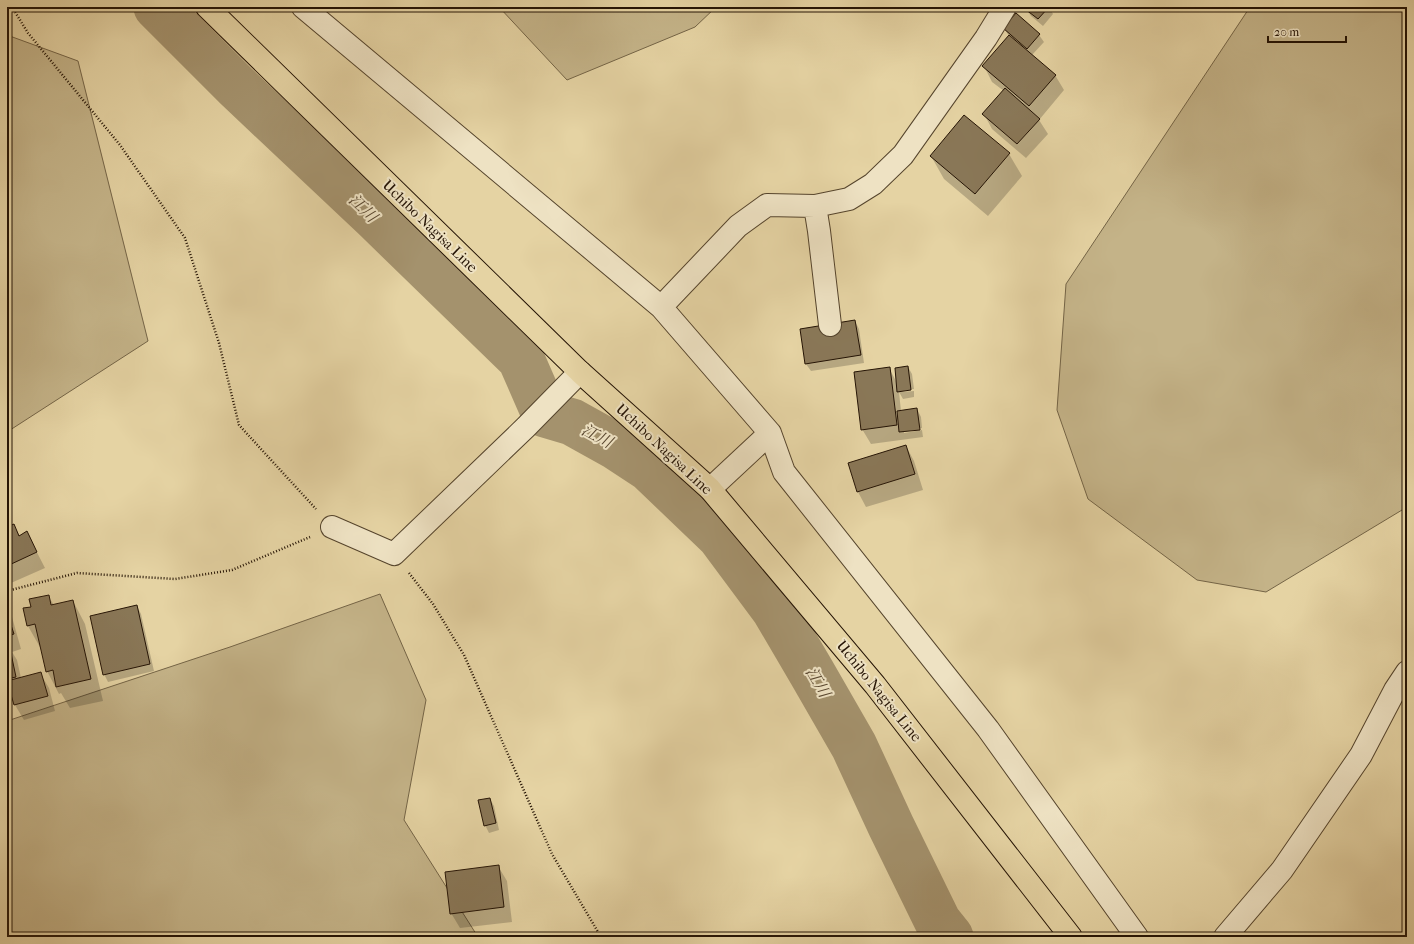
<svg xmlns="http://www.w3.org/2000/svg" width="1414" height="944" viewBox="0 0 1414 944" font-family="'IM FELL French Canon','Noto Serif JP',serif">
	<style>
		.green { fill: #c4b388; stroke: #746446 }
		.shadow { fill: #0003 }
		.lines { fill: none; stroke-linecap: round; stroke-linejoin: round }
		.river { stroke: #a4926d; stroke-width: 47 }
		.building { fill: #897757; stroke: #251405 }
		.minor-casing { stroke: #55442c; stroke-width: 24 }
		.highway-casing { stroke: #251405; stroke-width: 24 }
		.path { stroke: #251405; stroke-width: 2.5; stroke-dasharray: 1 2; stroke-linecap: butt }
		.minor { stroke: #eee2c3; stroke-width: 22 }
		.highway { stroke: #e5d3a3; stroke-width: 22 }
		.labels { text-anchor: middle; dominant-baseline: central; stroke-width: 4; stroke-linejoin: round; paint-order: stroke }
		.street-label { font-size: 15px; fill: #251405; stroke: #eee2c3 }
		.water-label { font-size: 16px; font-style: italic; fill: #58462f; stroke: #eee2c3 }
	</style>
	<rect width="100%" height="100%" fill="#e5d3a3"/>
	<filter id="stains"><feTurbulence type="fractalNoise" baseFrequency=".005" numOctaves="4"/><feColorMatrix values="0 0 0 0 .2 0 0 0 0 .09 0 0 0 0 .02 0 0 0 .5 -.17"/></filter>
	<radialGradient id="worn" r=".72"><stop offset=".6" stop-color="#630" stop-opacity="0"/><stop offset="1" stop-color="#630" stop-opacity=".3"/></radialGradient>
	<!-- green -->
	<path class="green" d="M 499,7 L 716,7 L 695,27 L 567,80 Z
		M 1250,7 L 1407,7 L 1407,507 L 1266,592 L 1197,580 L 1088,499 L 1057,410 L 1066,284 Z
		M 7,35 L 78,61 L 148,341 L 7,432 Z
		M 380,594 L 426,700 L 404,820 L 478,937 L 7,937 L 7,721 L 230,647 Z"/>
	<!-- shadow -->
	<path class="shadow" d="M 1028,7 L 1049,7 L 1053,14 L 1043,26 L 1031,16 L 1026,9 Z
		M 1004,28 L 1039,35 L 1044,42 L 1032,55 L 1055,75 L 1064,90 L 1039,120 L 1048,134 L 1026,158 L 992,129 L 984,114 L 1004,91 L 992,82 L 984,66 L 1009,36 Z
		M 1009,154 L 1022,176 L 988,216 L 944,179 L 931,156 Z
		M 855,321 L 859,329 L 864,363 L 811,371 L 806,364 L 801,330 Z
		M 908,367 L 912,374 L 914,389 L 900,390 L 900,392 L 914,391 L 914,397 L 903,399 L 899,392 L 901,411 L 917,409 L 921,417 L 922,428 L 904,431 L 904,433 L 922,430 L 923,437 L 871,444 L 862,429 L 889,368 L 897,383 Z
		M 906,446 L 914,461 L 923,490 L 866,507 L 858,492 L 849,464 Z
		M 13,525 L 20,536 L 27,533 L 45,568 L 11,583 L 7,577 L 7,528 Z
		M 48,596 L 54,605 L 73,601 L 85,624 L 103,701 L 70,708 L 61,693 L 59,694 L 47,671 L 41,649 L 28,626 L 24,609 L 32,607 Z
		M 137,606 L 141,614 L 154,671 L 108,682 L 104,674 Z
		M 7,609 L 12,617 L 21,649 L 12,652 L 17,660 L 21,678 L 40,673 L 49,688 L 55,711 L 24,720 L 15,705 L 12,694 L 7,695 Z
		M 490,799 L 494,806 L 499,830 L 489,833 L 485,825 Z
		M 498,866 L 507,881 L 512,922 L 460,928 L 451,913 Z"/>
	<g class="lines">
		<!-- river -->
		<path class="river" d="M 157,7 L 236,86 L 376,218 L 521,359 L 545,414 L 572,422 L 617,447 L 649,468 L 720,536 L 775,610 L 812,673 L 854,746 L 891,826 L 938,922 L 950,937"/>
	</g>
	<!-- building -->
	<path class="building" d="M 1027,7 L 1049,7 L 1038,19 L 1025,9 Z
		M 1016,13 L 1040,34 L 1027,49 L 1003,28 Z
		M 1009,35 L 1056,75 L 1029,106 L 982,66 Z
		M 1005,88 L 1040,119 L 1017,144 L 982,114 Z
		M 964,115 L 1010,153 L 975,194 L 930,156 Z
		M 855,320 L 861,355 L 805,364 L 800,329 Z
		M 908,366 L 911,390 L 897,392 L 895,368 Z
		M 890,367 L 897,425 L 861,430 L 854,372 Z
		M 917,408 L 920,430 L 899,432 L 897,411 Z
		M 906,445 L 915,474 L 857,492 L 848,463 Z
		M 14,524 L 19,536 L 27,531 L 37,552 L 7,566 L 7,527 Z
		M 49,595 L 51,605 L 73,600 L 91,679 L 56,687 L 53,670 L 46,672 L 35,624 L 27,626 L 23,608 L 31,607 L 29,599 Z
		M 137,605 L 150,664 L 103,675 L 90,616 Z
		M 7,613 L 14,634 L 7,636 Z
		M 9,644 L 16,677 L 7,679 L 7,645 Z
		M 41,672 L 48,696 L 14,705 L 7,681 Z
		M 490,798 L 496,823 L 484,826 L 478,800 Z
		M 499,865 L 504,907 L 450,914 L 445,872 Z"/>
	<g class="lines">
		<defs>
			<path id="minor" d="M 303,7 L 661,307 L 770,433 L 784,472 L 988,729 L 1137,937
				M 815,206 L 819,231 L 830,325
				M 661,307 L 738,226 L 767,205 L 815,206 L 849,199 L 873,184 L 903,155 L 986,38 L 1005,7
				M 710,489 L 770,433
				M 332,527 L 394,554 L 526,427 L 580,372
				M 1225,937 L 1282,870 L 1361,755 L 1395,690 L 1407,672"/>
			<path id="highway" d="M 207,7 L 580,372 L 710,489 L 875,685 L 1071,937"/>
		</defs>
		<!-- minor casing -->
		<use href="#minor" class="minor-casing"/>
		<!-- highway casing -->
		<use href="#highway" class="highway-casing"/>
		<!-- path -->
		<path class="path" d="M 12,7 L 28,33 L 120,145 L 185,238 L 219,343 L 239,425 L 316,509
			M 409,573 L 433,604 L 464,655 L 552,854 L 601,937
			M 7,591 L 77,573 L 175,579 L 232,570 L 310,537"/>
		<!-- minor -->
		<use href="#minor" class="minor"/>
		<!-- highway -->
		<use href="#highway" class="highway"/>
	</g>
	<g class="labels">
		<!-- street labels -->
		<g class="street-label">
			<text transform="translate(430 226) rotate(44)">Uchibo Nagisa Line</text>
			<text transform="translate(664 449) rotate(43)">Uchibo Nagisa Line</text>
			<text transform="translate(879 691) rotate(51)">Uchibo Nagisa Line</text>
		</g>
		<!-- water labels -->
		<g class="water-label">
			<text transform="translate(363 208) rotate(44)">江川</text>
			<text transform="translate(597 436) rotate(28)">江川</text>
			<text transform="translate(818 682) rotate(60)">江川</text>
		</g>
	</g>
	<!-- margin -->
	<rect width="1414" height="944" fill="none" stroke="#e5d3a3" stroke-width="24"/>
	<rect x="8" y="8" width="1398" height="928" fill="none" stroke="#251405" stroke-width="2"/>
	<rect x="12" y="12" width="1390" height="920" fill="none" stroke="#251405"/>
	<!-- scale -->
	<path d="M1268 36v6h78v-6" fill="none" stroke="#251405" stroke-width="2"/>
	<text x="1274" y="36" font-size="12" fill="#251405" stroke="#eee2c3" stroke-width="3" paint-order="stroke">20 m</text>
	<rect width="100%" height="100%" filter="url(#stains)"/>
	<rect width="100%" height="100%" fill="url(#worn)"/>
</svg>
